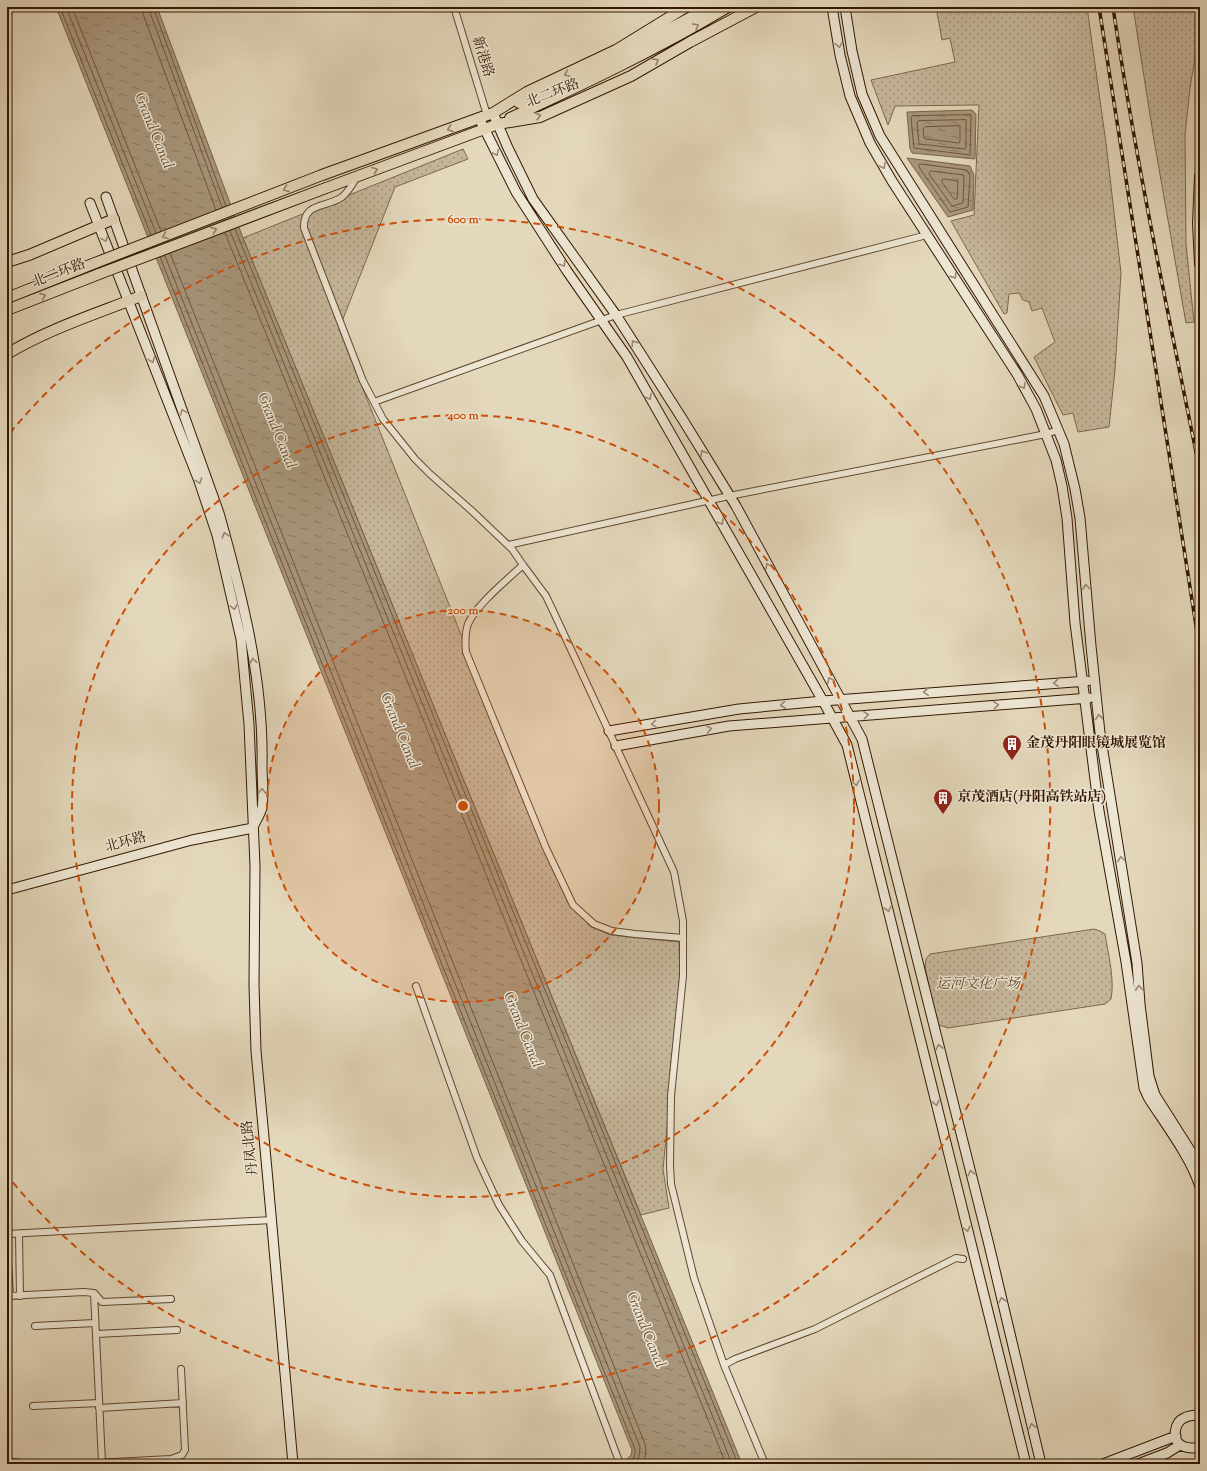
<svg xmlns="http://www.w3.org/2000/svg" width="1207" height="1471" viewBox="0 0 1207 1471" font-family="'Sorts Mill Goudy','Noto Serif SC',serif">
	<style>
		.park { fill: url(#park-dots); stroke: #7c674e }
		.water { fill: url(#water-ripples); stroke: #79634a }
		.lines { fill: none; stroke-linecap: round; stroke-linejoin: round }
		.shore { stroke: #6e563e; stroke-width: 1 }
		.street-casing { stroke: #5f472f; stroke-width: 8 }
		.secondary-casing { stroke: #331700; stroke-width: 11 }
		.primary-casing { stroke: #331700; stroke-width: 12 }
		.street { stroke: #ede6d3; stroke-width: 6 }
		.secondary { stroke: #ede6d3; stroke-width: 9 }
		.primary { stroke: #e4d8bc; stroke-width: 10 }
		.rail-casing { stroke: #331700; stroke-width: 3.5 }
		.rail { stroke: #ede6d3; stroke-width: 2; stroke-dasharray: 6; stroke-linecap: butt }
		.primary-bridge-casing { stroke: #331700; stroke-width: 12; stroke-linecap: butt }
		.primary-bridge { stroke: #e4d8bc; stroke-width: 10 }
		.oneway { stroke: #948167 }
		.oneway2 { stroke: #998974 }
		.ring { fill: none; stroke: #cd4f0a; stroke-width: 2; stroke-dasharray: 7 5 }
		.labels { text-anchor: middle; dominant-baseline: central; stroke-width: 3; stroke-linejoin: round; paint-order: stroke }
		.street-label { font-size: 14px; fill: #331700; stroke: #ede6d3 }
		.poi-label { font-size: 14px; font-weight: bold; fill: #331700; stroke: #ede6d3; text-anchor: start }
		.park-label { font-size: 14px; font-style: italic; fill: #5f472f; stroke: #ede6d3 }
		.water-label { font-size: 15px; font-style: italic; fill: #624a32; stroke: #ede6d3 }
		.centre { fill: #cd4f0a; stroke: #ede6d3; stroke-width: 2 }
		.ring-label { font-size: 12px; text-anchor: middle; font-weight: bold; fill: #cd4f0a; stroke: #ede6d3; stroke-width: 3; stroke-linejoin: round; paint-order: stroke }
	</style>
	<defs>
		<pattern id="park-dots" width="8" height="8" patternUnits="userSpaceOnUse"><rect width="8" height="8" fill="#c6b79c"/><path d="M2 2h.1M6 6h.1" fill="none" stroke="#a1947d" stroke-width="1.8" stroke-linecap="round"/></pattern>
		<pattern id="water-ripples" width="26" height="14" patternUnits="userSpaceOnUse"><rect width="26" height="14" fill="#a8967c"/><path d="M2 4q2-2 4 0t4 0M15 11q2-2 4 0t4 0" fill="none" stroke="#897963"/></pattern>
	</defs>
	<rect width="100%" height="100%" fill="#e4d8bc"/>
	<filter id="stains"><feTurbulence type="fractalNoise" baseFrequency=".005" numOctaves="4"/><feColorMatrix values="0 0 0 0 .2 0 0 0 0 .09 0 0 0 0 .02 0 0 0 .5 -.17"/></filter>
	<radialGradient id="worn" r=".72"><stop offset=".6" stop-color="#630" stop-opacity="0"/><stop offset="1" stop-color="#630" stop-opacity=".3"/></radialGradient>
	<!-- park -->
	<path class="park" d="M 936,7 L 1087,7 L 1106,143 L 1121,273 L 1115,370 L 1109,427 L 1078,432 L 1073,413 L 1063,415 L 1034,357 L 1055,342 L 1042,308 L 1032,311 L 1029,302 L 1023,300 L 1019,293 L 1009,294 L 1007,313 L 1004,314 L 951,221 L 974,215 L 979,105 L 895,106 L 888,125 L 871,80 L 955,62 L 950,38 L 942,40 Z
		M 1133,7 L 1200,7 L 1200,28 L 1190,88 L 1185,135 L 1186,244 L 1194,322 L 1186,323 L 1154,140 Z
		M 463,149 L 468,159 L 395,187 L 339,329 L 567,900 L 586,918 L 589,926 L 611,935 L 679,942 L 680,976 L 669,1109 L 663,1169 L 669,1208 L 641,1215 L 243,238 Z
		M 1094,929 L 1100,931 L 1105,934 C 1108,953 1115,980 1111,999 L 1105,1004 L 948,1028 L 939,1025 L 935,1017 L 925,966 L 926,959 L 930,954 Z"/>
	<!-- water -->
	<path class="water" d="M 56,7 L 157,7 L 243,238 L 742,1464 L 599,1464 L 627,1459 L 631,1455 L 632,1450 Z
		M 972,110 L 976,114 L 975,159 L 912,153 L 910,149 L 907,112 Z
		M 907,158 L 970,166 L 974,175 L 973,210 L 948,217 Z"/>
	<g class="lines">
		<!-- shore -->
		<path class="shore" d="M 60,7 L 151,235
			M 66,7 L 156,233
			M 72,7 L 161,231
			M 142,7 L 143,14 L 216,210
			M 148,7 L 222,207
			M 153,7 L 226,206
			M 971,115 L 970,155 L 914,148 L 911,118 L 912,116 Z
			M 966,120 L 966,148 L 965,149 L 919,144 L 917,123 L 918,121 Z
			M 960,126 L 960,141 L 959,143 L 926,139 L 924,138 L 923,129 L 925,127 Z
			M 921,164 L 967,170 L 970,176 L 968,207 L 950,212 L 919,167 L 919,165 Z
			M 931,171 L 964,175 L 963,203 L 952,206 L 929,174 Z
			M 944,179 L 958,181 L 957,199 L 954,199 L 942,182 L 942,180 Z
			M 235,229 L 738,1464
			M 230,231 L 732,1464
			M 225,233 L 726,1464
			M 170,253 L 645,1444 L 646,1453 L 643,1464
			M 165,256 L 640,1447 L 639,1457 L 635,1464
			M 160,257 L 635,1449 C 636,1457 632,1462 624,1464"/>
		<defs>
			<path id="street" d="M 454,7 L 487,115
				M 357,176 C 353,184 349,191 342,197 C 326,208 303,202 304,228 L 363,381 L 383,419 L 415,459 L 430,474 L 472,511 L 512,549 L 523,565 C 507,580 476,605 468,624 C 465,633 465,642 466,652 L 546,848 L 573,905 L 594,924 L 612,931 L 635,934 L 683,938 L 683,976 L 671,1096 L 670,1165 L 671,1184 L 694,1278 L 724,1365 L 765,1464
				M 374,402 L 616,315 L 927,235
				M 508,545 L 729,496 L 1046,434 L 1058,430
				M 523,565 L 546,596 L 555,615 L 674,872 L 683,921 L 683,938
				M 416,986 L 477,1158 L 499,1205 L 522,1241 L 550,1275 L 620,1464
				M 7,1234 L 272,1220
				M 19,1234 L 20,1296
				M 7,1245 L 10,1296
				M 94,1293 L 102,1463
				M 7,1296 L 84,1292 L 94,1293 L 102,1302 L 171,1299
				M 35,1326 L 95,1323
				M 96,1334 L 177,1330
				M 724,1365 L 735,1359 L 815,1329 L 956,1258 L 963,1259
				M 33,1406 L 99,1403
				M 99,1408 L 183,1403
				M 7,1461 L 28,1464
				M 75,1464 L 171,1459 L 182,1455 L 185,1450 L 181,1369"/>
			<path id="secondary" d="M 832,7 L 840,55 L 850,96 L 870,143 L 892,181 L 1017,374 L 1036,409 L 1056,460 L 1062,486 L 1067,518 L 1075,623 L 1099,811 L 1126,962 L 1144,1088 L 1148,1097 C 1165,1124 1191,1157 1200,1187
				M 845,7 L 852,51 L 862,94 L 880,136 L 1044,396 L 1064,444 L 1075,489 L 1080,518 L 1091,646 L 1100,733 L 1137,963 L 1140,1004 L 1149,1076 L 1155,1095 L 1200,1166
				M 493,113 L 508,148 L 533,199 L 616,315 L 683,420 L 736,506 L 862,739 L 989,1245 L 1041,1464
				M 479,118 L 516,192 L 567,271 L 627,357 L 823,701 L 847,745 L 1026,1464
				M 106,197 L 219,513 C 242,595 264,680 262,766 C 262,777 264,798 262,808 C 260,814 257,819 254,825
				M 90,203 L 199,481 L 217,535 L 241,639 L 249,724 L 255,866 L 254,985 L 256,1051 L 268,1181 L 293,1464
				M 609,731 L 739,709 L 823,701 L 1087,681
				M 616,746 L 729,726 L 1089,698
				M 7,890 L 192,840 L 253,828
				M 1200,1415 C 1195,1415 1189,1415 1184,1418 C 1175,1422 1171,1439 1181,1445 C 1186,1449 1194,1448 1200,1448
				M 1103,1464 L 1176,1436
				M 1138,1464 L 1167,1453 L 1180,1445"/>
			<path id="primary" d="M 519,103 L 564,86 L 710,7
				M 510,118 C 584,84 658,49 728,7
				M 322,175 L 493,113 L 527,92 L 616,50 L 686,7
				M 1200,176 L 1198,223 L 1200,264
				M 326,188 L 498,124 L 540,117 L 631,76 L 690,42 L 756,7
				M 7,262 L 29,255 L 114,219
				M 7,298 L 95,263
				M 7,310 L 99,274
				M 7,354 C 48,329 96,314 141,296"/>
		</defs>
		<!-- street casing -->
		<use href="#street" class="street-casing"/>
		<!-- secondary casing -->
		<use href="#secondary" class="secondary-casing"/>
		<!-- primary casing -->
		<use href="#primary" class="primary-casing"/>
		<!-- street -->
		<use href="#street" class="street"/>
		<!-- secondary -->
		<use href="#secondary" class="secondary"/>
		<!-- primary -->
		<use href="#primary" class="primary"/>
		<defs>
			<path id="rail" d="M 1099,7 L 1200,651
				M 1113,7 C 1136,163 1169,317 1200,472"/>
		</defs>
		<!-- rail casing -->
		<use href="#rail" class="rail-casing"/>
		<!-- rail -->
		<use href="#rail" class="rail"/>
		<defs>
			<path id="primary-bridge" d="M 95,263 L 322,175
				M 99,274 L 326,188"/>
		</defs>
		<!-- primary-bridge casing -->
		<use href="#primary-bridge" class="primary-bridge-casing"/>
		<!-- primary-bridge -->
		<use href="#primary-bridge" class="primary-bridge"/>
	</g>
	<!-- one-way arrows -->
	<defs><path id="oneway-chevron" d="M-2-3.5L2.5 0L-2 3.5" fill="none" stroke-width="1.6" stroke-linecap="round" stroke-linejoin="round"/></defs>
	<g class="oneway">
		<use href="#oneway-chevron" transform="translate(696 26) rotate(-30)"/>
		<use href="#oneway-chevron" transform="translate(656 61) rotate(-30)"/>
		<use href="#oneway-chevron" transform="translate(567 74) rotate(155)"/>
		<use href="#oneway-chevron" transform="translate(538 116) rotate(-15)"/>
		<use href="#oneway-chevron" transform="translate(450 129) rotate(160)"/>
		<use href="#oneway-chevron" transform="translate(375 170) rotate(-20)"/>
		<use href="#oneway-chevron" transform="translate(286 189) rotate(159)"/>
		<use href="#oneway-chevron" transform="translate(214 230) rotate(-21)"/>
		<use href="#oneway-chevron" transform="translate(165 236) rotate(159)"/>
		<use href="#oneway-chevron" transform="translate(43 296) rotate(-21)"/>
	</g>
	<g class="oneway2">
		<use href="#oneway-chevron" transform="translate(839 45) rotate(80)"/>
		<use href="#oneway-chevron" transform="translate(496 153) rotate(63)"/>
		<use href="#oneway-chevron" transform="translate(883 166) rotate(59)"/>
		<use href="#oneway-chevron" transform="translate(105 239) rotate(69)"/>
		<use href="#oneway-chevron" transform="translate(563 264) rotate(57)"/>
		<use href="#oneway-chevron" transform="translate(954 276) rotate(57)"/>
		<use href="#oneway-chevron" transform="translate(634 343) rotate(-123)"/>
		<use href="#oneway-chevron" transform="translate(152 360) rotate(69)"/>
		<use href="#oneway-chevron" transform="translate(1023 386) rotate(61)"/>
		<use href="#oneway-chevron" transform="translate(649 397) rotate(60)"/>
		<use href="#oneway-chevron" transform="translate(183 412) rotate(-110)"/>
		<use href="#oneway-chevron" transform="translate(703 453) rotate(-121)"/>
		<use href="#oneway-chevron" transform="translate(199 481) rotate(70)"/>
		<use href="#oneway-chevron" transform="translate(721 522) rotate(60)"/>
		<use href="#oneway-chevron" transform="translate(225 535) rotate(-106)"/>
		<use href="#oneway-chevron" transform="translate(768 566) rotate(-118)"/>
		<use href="#oneway-chevron" transform="translate(1086 587) rotate(-95)"/>
		<use href="#oneway-chevron" transform="translate(234 607) rotate(78)"/>
		<use href="#oneway-chevron" transform="translate(253 661) rotate(-99)"/>
		<use href="#oneway-chevron" transform="translate(830 680) rotate(-118)"/>
		<use href="#oneway-chevron" transform="translate(1056 683) rotate(176)"/>
		<use href="#oneway-chevron" transform="translate(926 692) rotate(176)"/>
		<use href="#oneway-chevron" transform="translate(783 705) rotate(174)"/>
		<use href="#oneway-chevron" transform="translate(996 705) rotate(-4)"/>
		<use href="#oneway-chevron" transform="translate(866 715) rotate(-5)"/>
		<use href="#oneway-chevron" transform="translate(1099 717) rotate(-96)"/>
		<use href="#oneway-chevron" transform="translate(654 724) rotate(171)"/>
		<use href="#oneway-chevron" transform="translate(709 729) rotate(-10)"/>
		<use href="#oneway-chevron" transform="translate(856 783) rotate(76)"/>
		<use href="#oneway-chevron" transform="translate(262 791) rotate(-89)"/>
		<use href="#oneway-chevron" transform="translate(1121 859) rotate(-99)"/>
		<use href="#oneway-chevron" transform="translate(888 909) rotate(76)"/>
		<use href="#oneway-chevron" transform="translate(1139 988) rotate(-93)"/>
		<use href="#oneway-chevron" transform="translate(939 1047) rotate(-104)"/>
		<use href="#oneway-chevron" transform="translate(936 1103) rotate(76)"/>
		<use href="#oneway-chevron" transform="translate(971 1173) rotate(-104)"/>
		<use href="#oneway-chevron" transform="translate(967 1229) rotate(76)"/>
		<use href="#oneway-chevron" transform="translate(1002 1300) rotate(-103)"/>
		<use href="#oneway-chevron" transform="translate(1032 1426) rotate(-103)"/>
	</g>
	<!-- distance rings -->
	<circle cx="463" cy="806" r="196" fill="#cd4f0a" fill-opacity=".12"/>
	<g class="ring">
		<circle cx="463" cy="806" r="196"/>
		<circle cx="463" cy="806" r="391"/>
		<path d="M10 433A587 587 0 1 1 10 1179"/>
	</g>
	<!-- icons -->
	<defs>
		<symbol id="building-pin" viewBox="-11 -11 22 30"><path d="M0 17L-7.5 6A9.5 9.5 0 1 1 7.5 6Z" fill="#8f2418" stroke="#ede6d3"/><path d="M-4-6H4V6H1V3H-1V6H-4ZM-2.5-4.3h1.7v1.8h-1.7ZM.8-4.3h1.7v1.8H.8ZM-2.5-1h1.7V.8h-1.7ZM.8-1h1.7V.8H.8Z" fill="#fff"/></symbol>
	</defs>
	<g fill-rule="evenodd">
		<use href="#building-pin" x="1001" y="733" width="22" height="30"/>
		<use href="#building-pin" x="932" y="787" width="22" height="30"/>
	</g>
	<g class="labels">
		<!-- street labels -->
		<g class="street-label">
			<text transform="translate(482 57) rotate(73)">新港路</text>
			<text transform="translate(553 94) rotate(-21)">北二环路</text>
			<text transform="translate(59 274) rotate(-21)">北二环路</text>
			<text transform="translate(126 843) rotate(-15)">北环路</text>
			<text transform="translate(251 1148) rotate(-96)">丹凤北路</text>
		</g>
		<!-- poi labels -->
		<g class="poi-label">
			<text x="1026" y="744">金茂丹阳眼镜城展览馆</text>
			<text x="957" y="798">京茂酒店(丹阳高铁站店)</text>
		</g>
		<!-- park labels -->
		<g class="park-label">
			<text x="978" y="985">运河文化广场</text>
		</g>
		<!-- water labels -->
		<g class="water-label">
			<text transform="translate(153 131) rotate(68)">Grand Canal</text>
			<text transform="translate(276 431) rotate(68)">Grand Canal</text>
			<text transform="translate(399 731) rotate(68)">Grand Canal</text>
			<text transform="translate(522 1030) rotate(68)">Grand Canal</text>
			<text transform="translate(645 1330) rotate(68)">Grand Canal</text>
		</g>
	</g>
	<circle cx="463" cy="806" r="6" class="centre"/>
	<g class="ring-label">
		<text x="463" y="223">600 m</text>
		<text x="463" y="419">400 m</text>
		<text x="463" y="614">200 m</text>
	</g>
	<!-- margin -->
	<rect width="1207" height="1471" fill="none" stroke="#e4d8bc" stroke-width="24"/>
	<rect x="8" y="8" width="1191" height="1455" fill="none" stroke="#331700" stroke-width="2"/>
	<rect x="12" y="12" width="1183" height="1447" fill="none" stroke="#331700"/>
	<rect width="100%" height="100%" filter="url(#stains)"/>
	<rect width="100%" height="100%" fill="url(#worn)"/>
</svg>
